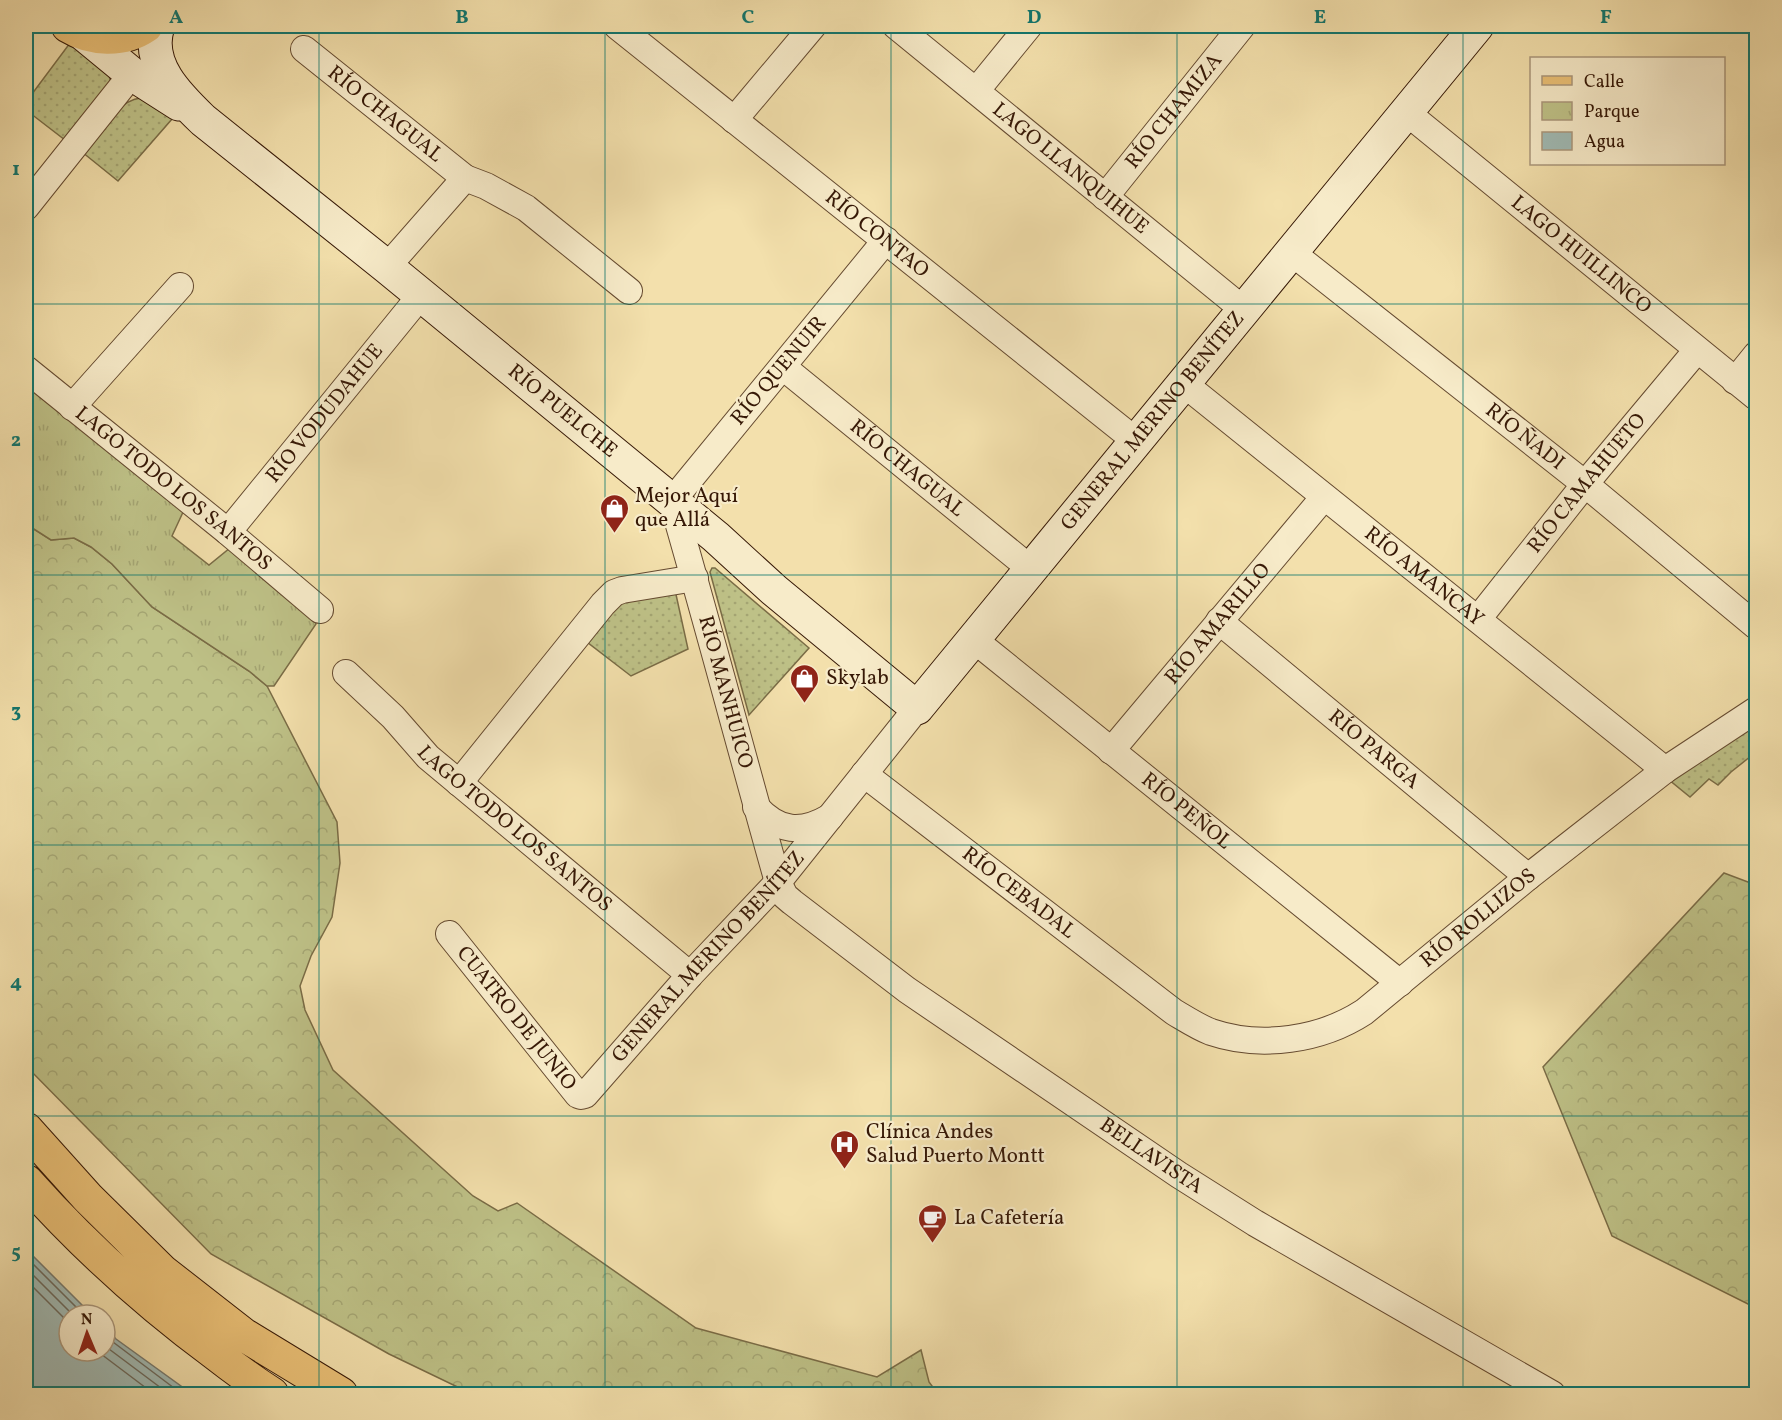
<svg xmlns="http://www.w3.org/2000/svg" width="1782" height="1420" viewBox="0 0 1782 1420" font-family="Vollkorn,serif">
	<style>
		.grass { fill: url(#grass-dots); stroke: #7a6c46; stroke-width: 1.5 }
		.forest { fill: url(#forest-crowns); stroke: #7a6c46; stroke-width: 1.5 }
		.park { fill: url(#park-tufts); stroke: #7a6c46; stroke-width: 1.5 }
		.water { fill: #a0bab4; stroke: #76796e; stroke-width: 1.5 }
		.lines { fill: none; stroke-linecap: round; stroke-linejoin: round }
		.shore { stroke: #6b695d; stroke-width: 1.5 }
		.street-casing { stroke: #654a30; stroke-width: 28 }
		.secondary-casing { stroke: #361806; stroke-width: 35 }
		.primary-casing { stroke: #361806; stroke-width: 35 }
		.highway-casing { stroke: #361806; stroke-width: 35 }
		.street { stroke: #f7ebc9; stroke-width: 26 }
		.secondary { stroke: #f7ebc9; stroke-width: 33 }
		.primary { stroke: #eac076; stroke-width: 33 }
		.highway { stroke: #eac076; stroke-width: 33 }
		.grid { fill: none; stroke: #0f766e; stroke-width: 1.5; stroke-opacity: 0.55 }
		.labels { text-anchor: middle; dominant-baseline: central; stroke-width: 4.5; stroke-linejoin: round; paint-order: stroke }
		.street-label { font-size: 21px; fill: #361806; stroke: #f7ebc9 }
		.poi-label { font-size: 21px; fill: #361806; stroke: #f7ebc9; text-anchor: start }
		.neatline { fill: none; stroke: #0f766e; stroke-width: 2 }
		.grid-label { font-size: 20px; text-anchor: middle; font-weight: bold; fill: #0f766e }
	</style>
	<defs>
		<pattern id="grass-dots" width="8" height="8" patternUnits="userSpaceOnUse" patternTransform="scale(1.5)"><rect width="8" height="8" fill="#bec187"/><path d="M2 2h.1M6 6h.1" fill="none" stroke="#a4a573" stroke-width="1.8" stroke-linecap="round"/></pattern>
		<pattern id="forest-crowns" width="20" height="18" patternUnits="userSpaceOnUse" patternTransform="scale(1.5)"><rect width="20" height="18" fill="#bec187"/><path d="M2 6a3 3 0 1 1 6 0M12 15a3 3 0 1 1 6 0" fill="none" stroke="#a4a573"/></pattern>
		<pattern id="park-tufts" width="24" height="20" patternUnits="userSpaceOnUse" patternTransform="scale(1.5)"><rect width="24" height="20" fill="#bec187"/><path d="M3 7l-1-3M5 7V3M7 7l1-3M15 17l-1-3M17 17v-4M19 17l1-3" fill="none" stroke="#a4a573"/></pattern>
	</defs>
	<rect width="100%" height="100%" fill="#f3e0ac"/>
	<filter id="stains"><feTurbulence type="fractalNoise" baseFrequency=".00333" numOctaves="4"/><feColorMatrix values="0 0 0 0 .2 0 0 0 0 .09 0 0 0 0 .02 0 0 0 .5 -.17"/></filter>
	<radialGradient id="worn" r=".72"><stop offset=".6" stop-color="#630" stop-opacity="0"/><stop offset="1" stop-color="#630" stop-opacity=".3"/></radialGradient>
	<!-- grass -->
	<path class="grass" d="M 70,43 L 108,70 L 111,84 L 65,140 L 26,110 L 26,102 Z
		M 141,98 L 147,99 L 172,119 L 118,181 L 82,152 C 97,134 117,100 141,98 Z
		M 712,568 L 715,568 L 809,648 L 749,715 L 710,572 Z
		M 675,590 L 688,649 L 631,676 L 587,642 L 617,604 Z
		M 1756,720 L 1756,752 L 1731,772 L 1718,785 L 1709,779 L 1690,797 L 1668,779 Z"/>
	<!-- forest -->
	<path class="forest" d="M 26,524 L 51,540 L 74,538 L 91,547 L 112,564 L 152,607 L 249,671 L 267,686 L 337,822 L 340,863 L 332,917 L 311,956 L 300,986 L 305,1010 L 333,1070 L 473,1196 L 498,1211 L 517,1203 L 696,1328 L 877,1377 L 921,1350 L 929,1382 L 938,1394 L 472,1394 L 389,1354 L 211,1254 L 26,1066 Z
		M 1724,873 L 1756,885 L 1756,1308 L 1612,1236 L 1543,1067 Z"/>
	<!-- park -->
	<path class="park" d="M 26,382 L 184,510 L 172,536 L 209,565 L 230,548 L 278,588 L 315,621 L 316,624 L 274,686 L 267,686 L 249,671 L 152,607 L 112,564 L 91,547 L 74,538 L 51,540 L 26,524 Z"/>
	<!-- water -->
	<path class="water" d="M 26,1249 L 92,1315 L 69,1315 L 69,1351 L 105,1351 L 105,1327 L 116,1339 L 192,1394 L 26,1394 Z"/>
	<g class="lines">
		<!-- shore -->
		<path class="shore" d="M 26,1257 L 84,1315
			M 26,1268 L 73,1315
			M 26,1280 L 69,1323
			M 105,1336 L 182,1394
			M 105,1346 L 169,1394
			M 97,1351 L 154,1394"/>
		<defs>
			<g id="street">
				<path id="s1" d="M 617,26 L 1136,441"/>
				<path id="s2" d="M 896,26 L 1244,310"/>
				<path id="s3" d="M 304,49 L 465,178 L 387,267"/>
				<path d="M 976,91 L 1029,26"/>
				<path id="s4" d="M 1406,112 L 1756,397"/>
				<path d="M 734,120 L 813,26"/>
				<path d="M 465,178 L 486,186 L 526,208 L 629,291"/>
				<path id="s5" d="M 1105,197 L 1242,26"/>
				<path d="M 26,207 L 132,74"/>
				<path id="s6" d="M 886,240 L 672,501 C 709,628 742,755 778,882 L 785,896 L 792,902 L 907,990 L 1179,1175 L 1255,1223 L 1552,1394"/>
				<path id="s7" d="M 1291,252 L 1585,484 L 1756,626"/>
				<path id="s8" d="M 783,367 L 1031,569"/>
				<path id="s9" d="M 26,369 L 228,532 L 320,610"/>
				<path d="M 1735,381 L 1756,355"/>
				<path id="s10" d="M 1183,383 L 1665,770"/>
				<path d="M 72,407 L 180,286"/>
				<path id="s11" d="M 228,532 L 421,295"/>
				<path id="s12" d="M 1478,619 L 1585,484 L 1697,350"/>
				<path id="s13" d="M 1219,621 L 1528,877"/>
				<path id="s14" d="M 973,639 L 1400,983"/>
				<path id="s15" d="M 346,673 L 393,717 L 428,757 L 690,975"/>
				<path id="s16" d="M 1111,751 L 1324,497"/>
				<path id="s17" d="M 864,774 L 1174,1012 C 1186,1019 1198,1027 1211,1032 C 1261,1049 1321,1040 1364,1012 L 1528,877 L 1665,770 L 1756,710"/>
				<path d="M 459,783 L 603,604 L 614,593 L 622,590 L 695,578"/>
				<path d="M 756,807 C 779,832 801,834 830,817"/>
				<path id="s18" d="M 449,934 L 578,1095 L 581,1096 L 585,1095 L 690,975 L 778,882 L 917,708"/>
			</g>
			<g id="secondary">
				<path id="s19" d="M 158,26 C 145,64 178,96 203,120 L 387,267 L 716,537 L 774,590 L 917,708 L 1477,26"/>
				<path d="M 81,32 L 132,74 L 179,104"/>
			</g>
			<path id="primary" d="M 68,26 C 91,40 123,42 146,26"/>
			<path id="highway" d="M 26,1129 L 88,1198 L 162,1271 L 244,1335 L 341,1394
				M 26,1181 C 83,1245 147,1303 216,1354 C 234,1368 253,1382 272,1394"/>
		</defs>
		<!-- street casing -->
		<use href="#street" class="street-casing"/>
		<!-- secondary casing -->
		<use href="#secondary" class="secondary-casing"/>
		<!-- primary casing -->
		<use href="#primary" class="primary-casing"/>
		<!-- highway casing -->
		<use href="#highway" class="highway-casing"/>
		<!-- street -->
		<use href="#street" class="street"/>
		<!-- secondary -->
		<use href="#secondary" class="secondary"/>
		<!-- primary -->
		<use href="#primary" class="primary"/>
		<!-- highway -->
		<use href="#highway" class="highway"/>
	</g>
	<!-- grid -->
	<path class="grid" d="M 319,26 L 319,1394M 605,26 L 605,1394M 891,26 L 891,1394M 1177,26 L 1177,1394M 1463,26 L 1463,1394M 26,304 L 1756,304M 26,575 L 1756,575M 26,845 L 1756,845M 26,1116 L 1756,1116"/>
	<!-- icons -->
	<defs>
		<symbol id="shop-pin" viewBox="-11 -11 22 30"><path d="M0 17L-7.5 6A9.5 9.5 0 1 1 7.5 6Z" fill="#8f2418" stroke="#f7ebc9"/><path d="M-5-2.5h2.3a2.7 3.5 0 0 1 5.4 0H5L5.5 6h-11ZM-1.5-2.5h3a1.5 2.3 0 0 0-3 0Z" fill="#fff"/></symbol>
		<symbol id="hospital-pin" viewBox="-11 -11 22 30"><path d="M0 17L-7.5 6A9.5 9.5 0 1 1 7.5 6Z" fill="#8f2418" stroke="#f7ebc9"/><path d="M-5-5h3v3.5h4V-5h3V5h-3V1.5h-4V5h-3Z" fill="#fff"/></symbol>
		<symbol id="cafe-pin" viewBox="-11 -11 22 30"><path d="M0 17L-7.5 6A9.5 9.5 0 1 1 7.5 6Z" fill="#8f2418" stroke="#f7ebc9"/><path d="M-5.5-4.5H6V0H3Q3 3.5 0 3.5H-2.5Q-5.5 3.5-5.5 0ZM3-3.2v2h1.7v-2ZM-6 4.5H4V6H-6Z" fill="#fff"/></symbol>
	</defs>
	<g fill-rule="evenodd">
		<use href="#shop-pin" x="598" y="492" width="33" height="45"/>
		<use href="#shop-pin" x="788" y="662" width="33" height="45"/>
		<use href="#hospital-pin" x="828" y="1128" width="33" height="45"/>
		<use href="#cafe-pin" x="916" y="1202" width="33" height="45"/>
	</g>
	<g class="labels">
		<!-- street labels -->
		<g class="street-label">
			<text stroke="none"><textPath href="#s5" startOffset="110">RÍO CHAMIZA</textPath></text>
			<text stroke="none"><textPath href="#s3" startOffset="104">RÍO CHAGUAL</textPath></text>
			<text stroke="none"><textPath href="#s2" startOffset="225">LAGO LLANQUIHUE</textPath></text>
			<text stroke="none"><textPath href="#s1" startOffset="333">RÍO CONTAO</textPath></text>
			<text stroke="none"><textPath href="#s4" startOffset="226">LAGO HUILLINCO</textPath></text>
			<text transform="translate(779 371) rotate(-50)">RÍO QUENUIR</text>
			<text stroke="none"><textPath href="#s19" startOffset="573">RÍO PUELCHE</textPath></text>
			<text stroke="none"><textPath href="#s11" startOffset="153">RÍO VODUDAHUE</textPath></text>
			<text stroke="none"><textPath href="#s19" startOffset="1407">GENERAL MERINO BENÍTEZ</textPath></text>
			<text stroke="none"><textPath href="#s7" startOffset="298">RÍO ÑADI</textPath></text>
			<text stroke="none"><textPath href="#s8" startOffset="160">RÍO CHAGUAL</textPath></text>
			<text stroke="none"><textPath href="#s12" startOffset="174">RÍO CAMAHUETO</textPath></text>
			<text stroke="none"><textPath href="#s9" startOffset="190">LAGO TODO LOS SANTOS</textPath></text>
			<text stroke="none"><textPath href="#s10" startOffset="309">RÍO AMANCAY</textPath></text>
			<text stroke="none"><textPath href="#s16" startOffset="166">RÍO AMARILLO</textPath></text>
			<text stroke="none"><textPath href="#s6" startOffset="536">RÍO MANHUICO</textPath></text>
			<text stroke="none"><textPath href="#s13" startOffset="201">RÍO PARGA</textPath></text>
			<text stroke="none"><textPath href="#s14" startOffset="274">RÍO PEÑOL</textPath></text>
			<text stroke="none"><textPath href="#s15" startOffset="230">LAGO TODO LOS SANTOS</textPath></text>
			<text stroke="none"><textPath href="#s17" startOffset="195">RÍO CEBADAL</textPath></text>
			<text stroke="none"><textPath href="#s17" startOffset="740">RÍO ROLLIZOS</textPath></text>
			<text stroke="none"><textPath href="#s18" startOffset="399">GENERAL MERINO BENÍTEZ</textPath></text>
			<text stroke="none"><textPath href="#s18" startOffset="108">CUATRO DE JUNIO</textPath></text>
			<text stroke="none"><textPath href="#s6" startOffset="1198">BELLAVISTA</textPath></text>
		</g>
		<!-- poi labels -->
		<g class="poi-label">
			<text x="635" y="496">Mejor Aquí<tspan x="635" dy="24">que Allá</tspan></text>
			<text x="826" y="678">Skylab</text>
			<text x="866" y="1132">Clínica Andes<tspan x="866" dy="24">Salud Puerto Montt</tspan></text>
			<text x="954" y="1218">La Cafetería</text>
		</g>
	</g>
	<!-- margin -->
	<rect width="1782" height="1420" fill="none" stroke="#f3e0ac" stroke-width="66"/>
	<!-- legend -->
	<rect x="1530" y="57" width="195" height="108" fill="#f7ebc9" stroke="#aa977b" stroke-width="1.5"/>
	<rect x="1542" y="76" width="30" height="9" fill="#eac076" stroke="#aa977b" stroke-width="1.5"/>
	<text x="1584" y="87" font-size="18" fill="#361806">Calle</text>
	<rect x="1542" y="102" width="30" height="18" fill="url(#park-tufts)" stroke="#aa977b" stroke-width="1.5"/>
	<text x="1584" y="117" font-size="18" fill="#361806">Parque</text>
	<rect x="1542" y="132" width="30" height="18" fill="#a0bab4" stroke="#aa977b" stroke-width="1.5"/>
	<text x="1584" y="147" font-size="18" fill="#361806">Agua</text>
	<!-- north arrow -->
	<g transform="translate(87 1333) rotate(358)"><circle r="28" fill="#f7ebc9" stroke="#aa977b" stroke-width="1.5"/>
	<path d="M0-4.5L10 22L0 15L-10 22Z" fill="#8f2418"/>
	<text y="-9" font-size="16" font-weight="bold" text-anchor="middle" fill="#361806">N</text>
	</g>
	<rect x="33" y="33" width="1716" height="1354" class="neatline"/>
	<g class="grid-label">
		<text x="176" y="23">A</text>
		<text x="462" y="23">B</text>
		<text x="748" y="23">C</text>
		<text x="1034" y="23">D</text>
		<text x="1320" y="23">E</text>
		<text x="1606" y="23">F</text>
		<text x="16" y="175">1</text>
		<text x="16" y="446">2</text>
		<text x="16" y="717">3</text>
		<text x="16" y="988">4</text>
		<text x="16" y="1258">5</text>
	</g>
	<rect width="100%" height="100%" filter="url(#stains)"/>
	<rect width="100%" height="100%" fill="url(#worn)"/>
</svg>
